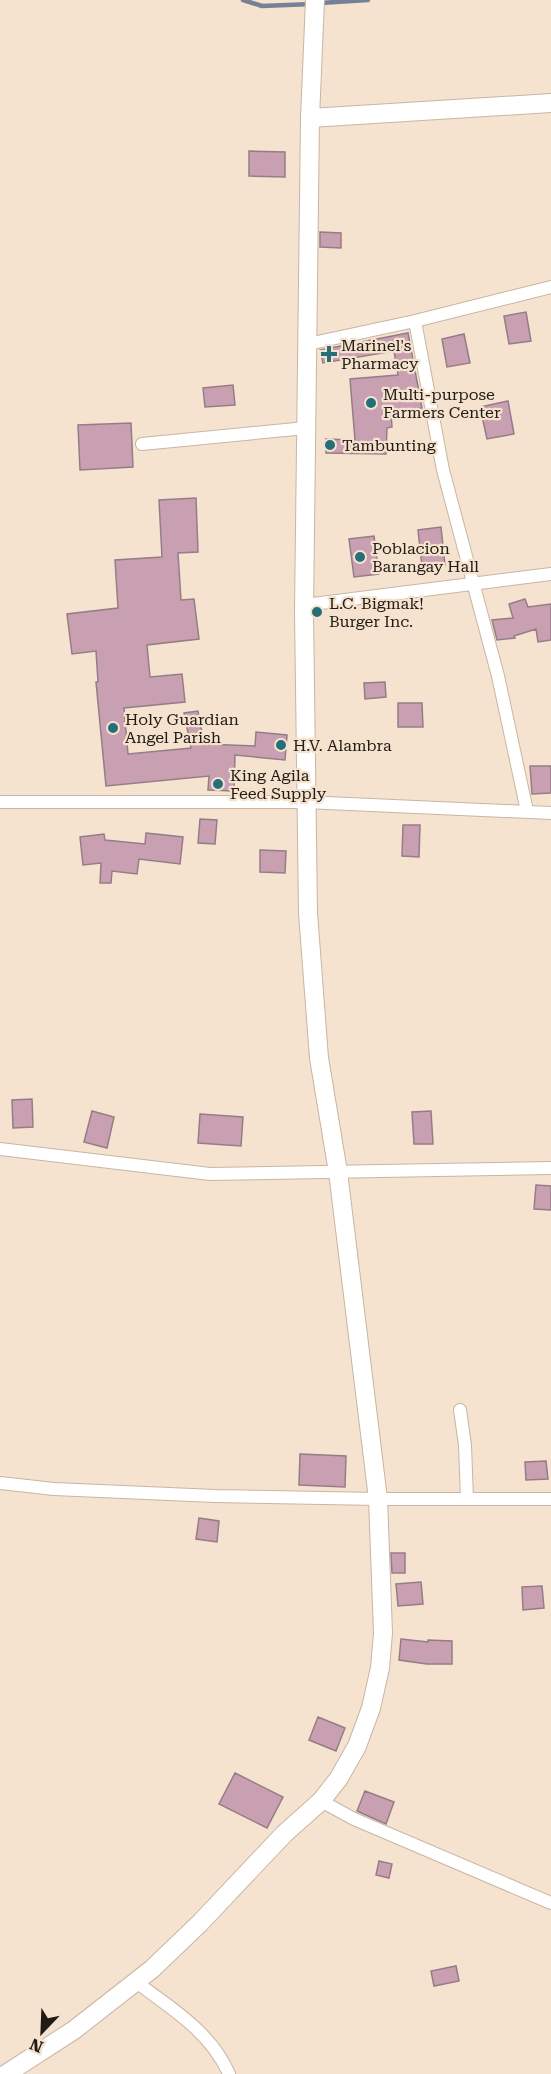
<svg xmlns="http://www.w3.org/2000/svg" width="551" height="2074" viewBox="0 0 551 2074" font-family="'Roboto Serif',serif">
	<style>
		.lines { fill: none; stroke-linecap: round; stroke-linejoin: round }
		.stream { stroke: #768197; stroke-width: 4.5 }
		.building { fill: #c9a0b1; stroke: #957d87; stroke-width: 1.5 }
		.street-casing { stroke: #c8b6a4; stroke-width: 14 }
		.secondary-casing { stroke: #c8b6a4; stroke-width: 20 }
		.street { stroke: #fff; stroke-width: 12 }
		.secondary { stroke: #fff; stroke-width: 18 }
		.poi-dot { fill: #266f79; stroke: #f5e2cf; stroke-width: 2 }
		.labels { text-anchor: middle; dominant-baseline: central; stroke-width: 4.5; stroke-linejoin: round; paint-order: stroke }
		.poi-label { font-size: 16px; fill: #211b14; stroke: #f5e2cf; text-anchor: start }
	</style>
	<rect width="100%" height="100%" fill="#f5e2cf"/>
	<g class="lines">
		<!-- stream -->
		<path class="stream" d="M 243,0 L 262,6 L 312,4
			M 320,3 L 368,0"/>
	</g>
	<!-- building -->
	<path class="building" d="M 249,151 L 285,152 L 285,177 L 249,176 Z
		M 320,232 L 341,233 L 341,248 L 320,247 Z
		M 526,312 L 531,341 L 509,344 L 504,316 Z
		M 408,333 L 422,408 L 391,413 L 392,427 L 387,428 L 386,454 L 326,453 L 326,439 L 355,440 L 350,379 L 398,375 L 394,351 L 323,363 L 320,350 Z
		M 464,334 L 470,363 L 447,367 L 442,339 Z
		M 233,385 L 235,405 L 205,407 L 203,388 Z
		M 508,401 L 514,434 L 487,439 L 480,407 Z
		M 131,423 L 133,467 L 80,470 L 78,425 Z
		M 196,498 L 198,552 L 178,553 L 181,600 L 194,599 L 199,639 L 147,645 L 150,677 L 182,674 L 185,702 L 124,708 L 128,754 L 191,748 L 184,713 L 198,711 L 204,744 L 255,746 L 256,732 L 287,735 L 285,760 L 235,755 L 234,791 L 208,790 L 209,776 L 106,786 L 96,682 L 98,682 L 96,651 L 72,654 L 67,614 L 118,608 L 115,560 L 162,557 L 159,500 Z
		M 441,527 L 445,565 L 422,567 L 418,530 Z
		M 374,536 L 379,574 L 354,577 L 349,539 Z
		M 525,599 L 528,607 L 551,604 L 551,640 L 538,642 L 536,629 L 514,636 L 515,638 L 497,640 L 492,620 L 513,618 L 509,604 Z
		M 385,682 L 386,697 L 365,699 L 364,683 Z
		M 398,703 L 422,703 L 423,727 L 398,727 Z
		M 530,766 L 551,766 L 551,793 L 532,794 Z
		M 200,819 L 217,820 L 215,844 L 198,843 Z
		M 403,825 L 420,825 L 419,857 L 402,856 Z
		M 146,833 L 183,837 L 180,864 L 139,859 L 137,874 L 112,871 L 111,883 L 100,883 L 101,863 L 83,865 L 80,837 L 104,834 L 105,840 L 145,844 Z
		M 260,850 L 286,851 L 285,873 L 260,872 Z
		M 32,1099 L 33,1127 L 13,1128 L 12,1100 Z
		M 92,1111 L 114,1117 L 107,1148 L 84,1142 Z
		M 431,1111 L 433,1144 L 414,1144 L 412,1112 Z
		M 200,1114 L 243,1117 L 241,1146 L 198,1143 Z
		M 536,1185 L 551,1186 L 551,1210 L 534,1209 Z
		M 300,1454 L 346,1456 L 345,1487 L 299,1485 Z
		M 546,1461 L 548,1479 L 526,1480 L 525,1462 Z
		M 199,1518 L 219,1521 L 217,1542 L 196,1539 Z
		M 391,1553 L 405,1553 L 405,1573 L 392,1573 Z
		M 421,1582 L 423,1604 L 398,1606 L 396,1584 Z
		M 542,1586 L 544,1608 L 523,1610 L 522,1587 Z
		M 401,1639 L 428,1642 L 428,1640 L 452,1641 L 452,1664 L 427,1664 L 399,1660 Z
		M 318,1717 L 345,1728 L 336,1751 L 309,1740 Z
		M 235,1773 L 283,1797 L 267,1828 L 219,1804 Z
		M 365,1791 L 394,1802 L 386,1824 L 357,1811 Z
		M 379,1861 L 392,1864 L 389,1878 L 376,1875 Z
		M 456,1966 L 459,1981 L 434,1986 L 431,1971 Z"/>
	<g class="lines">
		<defs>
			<path id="street" d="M 415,321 L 443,470 L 498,676 L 527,811
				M 308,344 L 415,321 L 551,287
				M 142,444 L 306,428
				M 305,605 L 551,574
				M 0,802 L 305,802 L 551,813
				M 0,1149 L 210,1174 L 551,1168
				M 460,1410 L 465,1445 L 467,1499
				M 0,1483 L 54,1489 L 215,1496 L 378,1499 L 551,1499
				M 321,1801 L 354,1819 L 551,1903
				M 136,1982 C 171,2008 211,2032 229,2074"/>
			<path id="secondary" d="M 310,118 L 551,103
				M 6,2074 L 74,2030 L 152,1969 L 200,1923 L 284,1834 L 321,1801 L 339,1778 L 357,1746 L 371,1708 L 380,1668 L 383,1633 L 378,1499 L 338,1172 L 319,1058 L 308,913 L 304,611 L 310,118 L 315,0"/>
		</defs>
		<!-- street casing -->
		<use href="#street" class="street-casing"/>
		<!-- secondary casing -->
		<use href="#secondary" class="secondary-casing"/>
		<!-- street -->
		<use href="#street" class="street"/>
		<!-- secondary -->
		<use href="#secondary" class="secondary"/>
	</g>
	<!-- markers -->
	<g class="poi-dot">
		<path d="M326 345h6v6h6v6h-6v6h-6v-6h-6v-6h6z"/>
		<circle cx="371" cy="403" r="6"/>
		<circle cx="330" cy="445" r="6"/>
		<circle cx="360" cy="557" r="6"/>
		<circle cx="317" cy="612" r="6"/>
		<circle cx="113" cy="728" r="6"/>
		<circle cx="281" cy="745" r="6"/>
		<circle cx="218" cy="784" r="6"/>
	</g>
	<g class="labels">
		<!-- poi labels -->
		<g class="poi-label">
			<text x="341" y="345">Marinel's<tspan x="341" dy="18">Pharmacy</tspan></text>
			<text x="383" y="394">Multi-purpose<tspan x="383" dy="18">Farmers Center</tspan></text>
			<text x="342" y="445">Tambunting</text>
			<text x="372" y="548">Poblacion<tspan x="372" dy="18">Barangay Hall</tspan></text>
			<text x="329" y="603">L.C. Bigmak!<tspan x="329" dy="18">Burger Inc.</tspan></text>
			<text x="125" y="719">Holy Guardian<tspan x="125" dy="18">Angel Parish</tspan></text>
			<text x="293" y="745">H.V. Alambra</text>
			<text x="230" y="775">King Agila<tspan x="230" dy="18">Feed Supply</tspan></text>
		</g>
	</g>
	<!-- north arrow -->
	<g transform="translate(42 2032) rotate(203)" stroke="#f5e2cf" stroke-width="4.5" paint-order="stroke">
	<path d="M0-4.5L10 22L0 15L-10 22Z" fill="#211b14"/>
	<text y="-9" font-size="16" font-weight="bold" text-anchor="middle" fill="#211b14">N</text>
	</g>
</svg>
